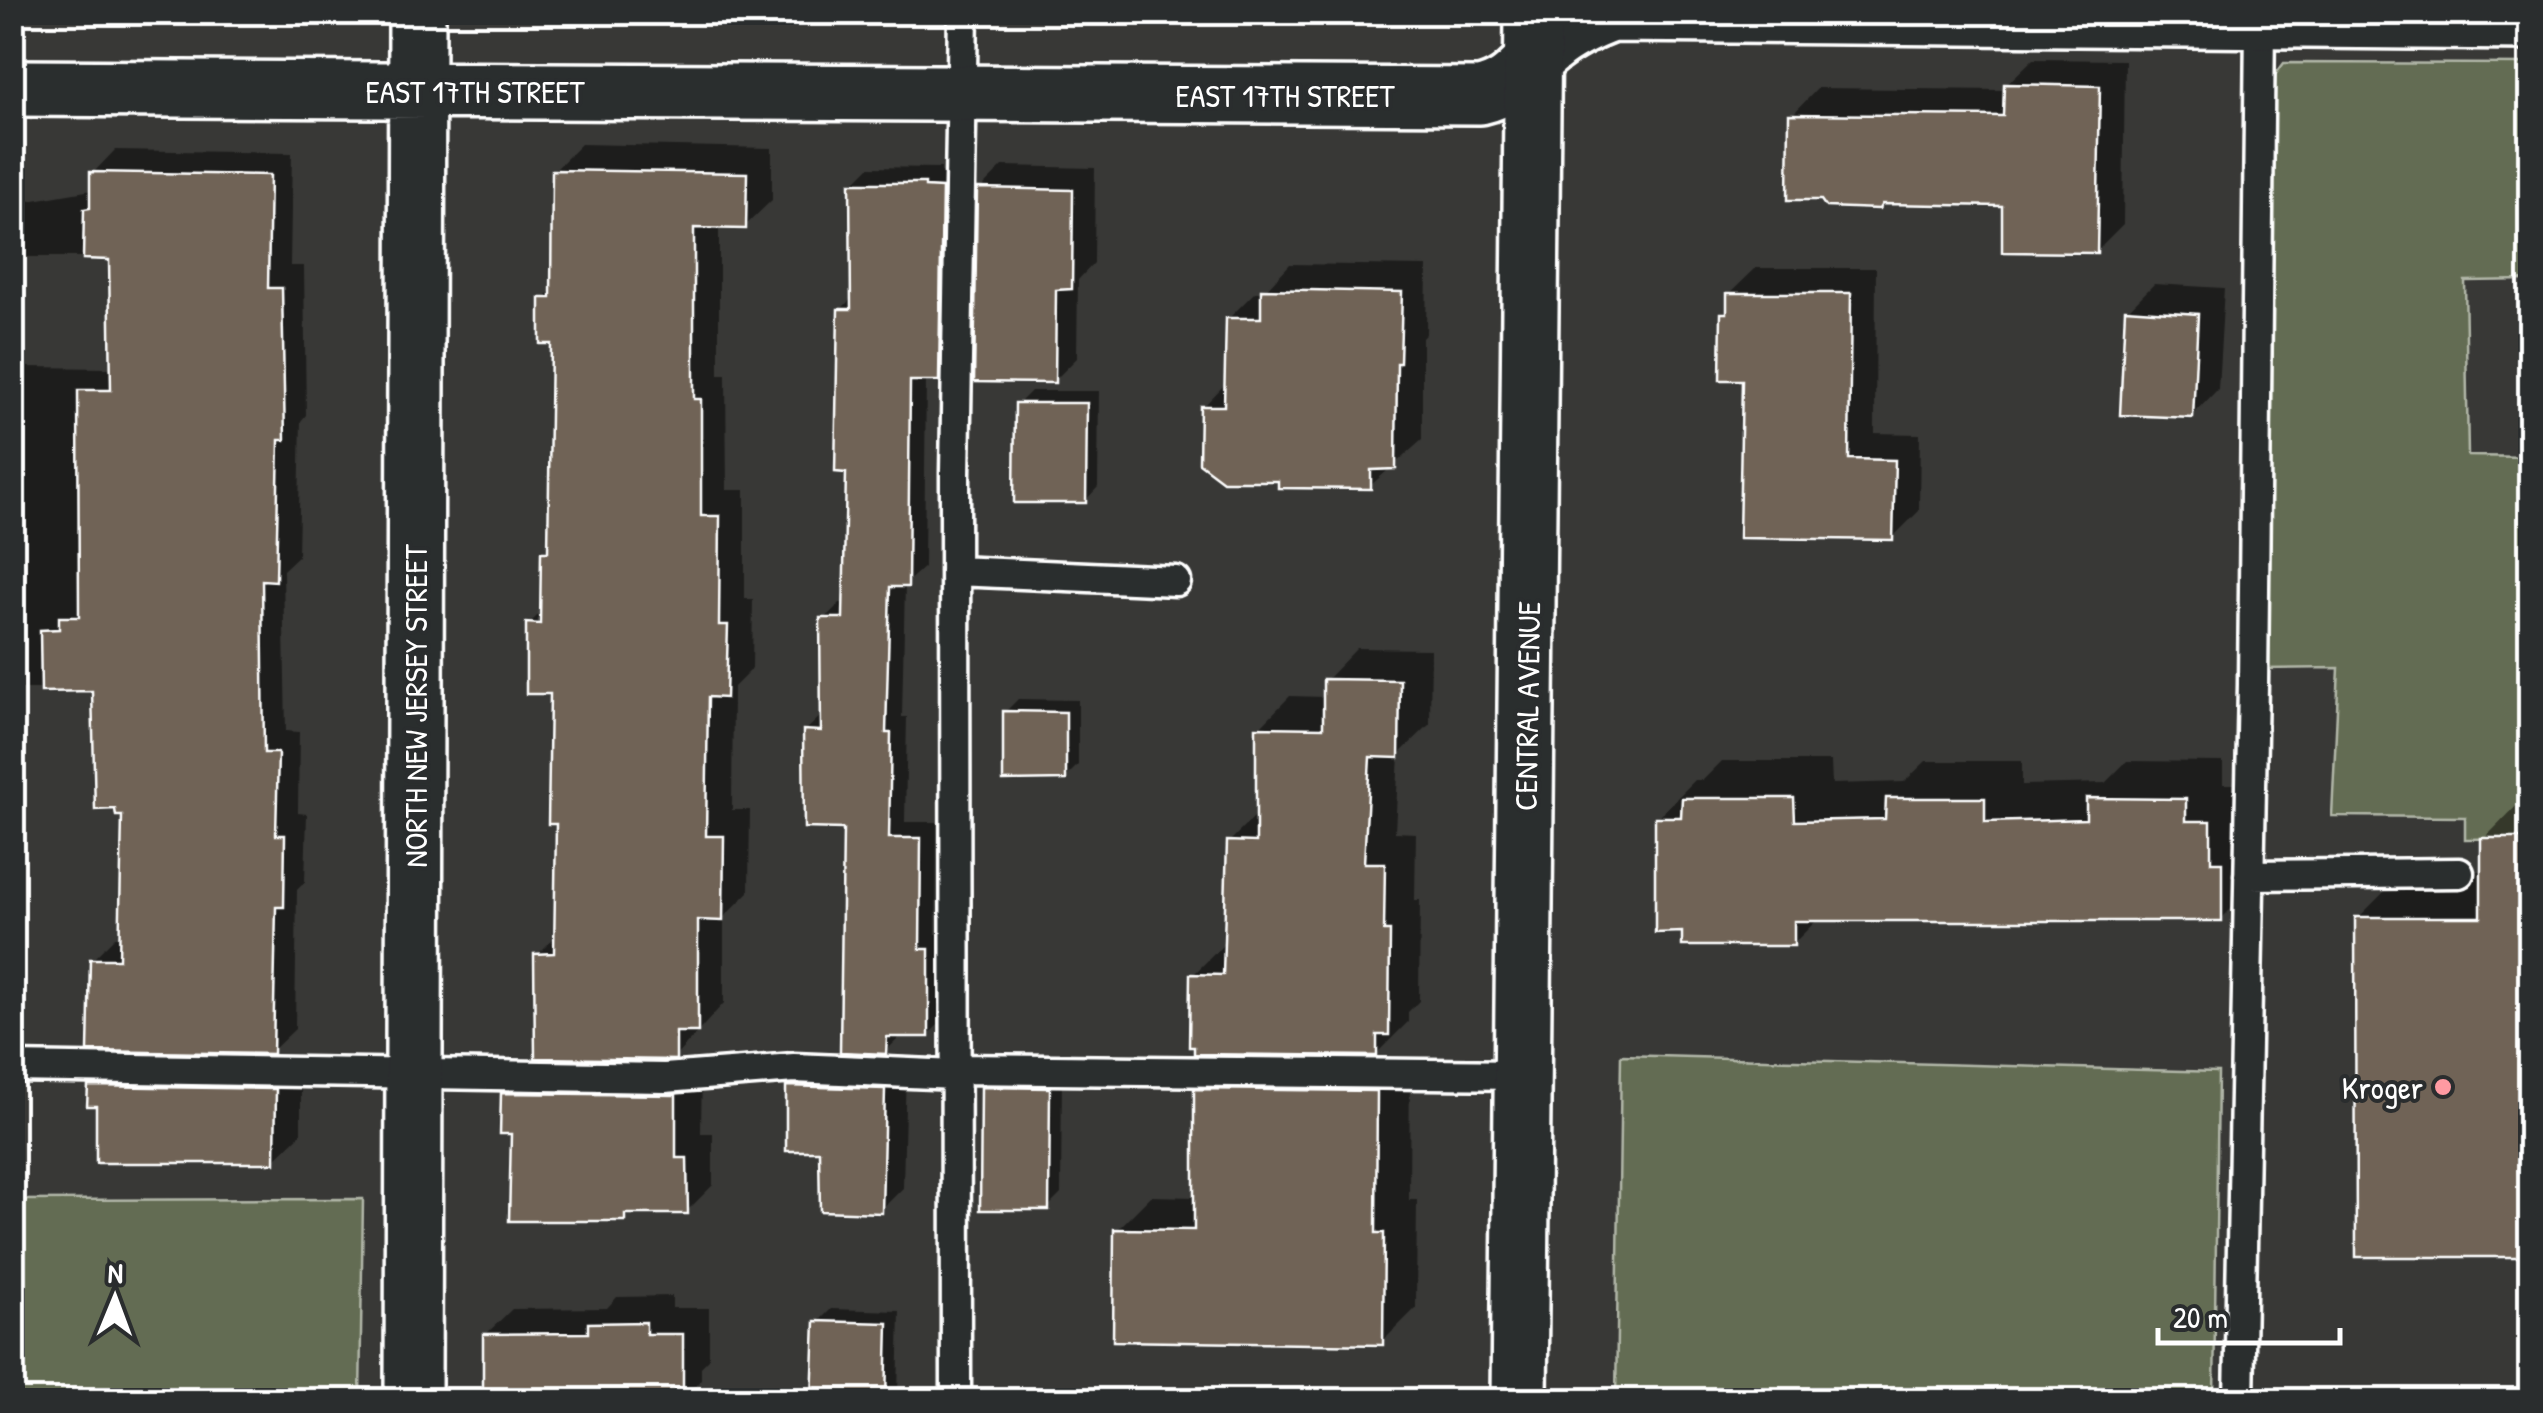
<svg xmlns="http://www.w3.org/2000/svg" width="2543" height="1413" viewBox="0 0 2543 1413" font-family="'Patrick Hand',sans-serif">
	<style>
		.green { fill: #636c52; stroke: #b1b6a8; stroke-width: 2.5 }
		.shadow { fill: #0007 }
		.building { fill: #6f6356; stroke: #fff; stroke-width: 2.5 }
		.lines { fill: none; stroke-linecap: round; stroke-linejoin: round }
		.service-casing { stroke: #fff; stroke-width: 35 }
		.minor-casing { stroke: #fff; stroke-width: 62 }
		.secondary-casing { stroke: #fff; stroke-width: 62 }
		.service { stroke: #2a2d2e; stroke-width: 28 }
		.minor { stroke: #2a2d2e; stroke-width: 55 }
		.secondary { stroke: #2a2d2e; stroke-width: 55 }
		.poi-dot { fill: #ff9aa2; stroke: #2a2d2e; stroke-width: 4 }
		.labels { text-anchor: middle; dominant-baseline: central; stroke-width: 8; stroke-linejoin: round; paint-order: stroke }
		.street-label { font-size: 32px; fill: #fff; stroke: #2a2d2e }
		.poi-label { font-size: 32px; fill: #fff; stroke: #2a2d2e; text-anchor: end }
	</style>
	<rect width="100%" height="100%" fill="#383836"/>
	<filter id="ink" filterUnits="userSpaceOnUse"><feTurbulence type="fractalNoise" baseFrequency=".01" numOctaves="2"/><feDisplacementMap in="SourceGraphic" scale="20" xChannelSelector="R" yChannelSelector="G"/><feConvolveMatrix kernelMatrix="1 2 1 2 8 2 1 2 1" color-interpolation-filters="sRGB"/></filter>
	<g filter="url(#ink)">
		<!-- green -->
		<path class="green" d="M 2284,63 L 2530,64 L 2530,280 L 2465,281 L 2468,456 L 2530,457 L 2530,838 L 2465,839 L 2465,817 L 2332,816 L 2339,668 L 2263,669 L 2269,83 Z
			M 1621,1055 L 2218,1072 L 2214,1400 L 1616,1400 Z
			M 363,1199 L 360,1400 L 13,1400 L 13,1200 Z"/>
		<!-- shadow -->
		<path class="shadow" d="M 777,12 L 900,12 L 891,22 L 777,23 Z
			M 2033,59 L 2125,60 L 2123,224 L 2096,251 L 2005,204 L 1792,115 L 1818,88 L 2006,90 L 2006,85 Z
			M 581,144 L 772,148 L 772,200 L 745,226 L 719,226 L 719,374 L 726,374 L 727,490 L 745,490 L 745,599 L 753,599 L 752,669 L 733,688 L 732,810 L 750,810 L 749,892 L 724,917 L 724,1003 L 675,1057 L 537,955 L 557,935 L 559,821 L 552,692 L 529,624 L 543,610 L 544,553 L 551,546 L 553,342 L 543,299 L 554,288 L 554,171 Z
			M 12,149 L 17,150 L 16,203 L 92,190 L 93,173 L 115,150 L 292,153 L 290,266 L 304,266 L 306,415 L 301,421 L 298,556 L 283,570 L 286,731 L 299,732 L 298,813 L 307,814 L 305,882 L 297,890 L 295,1029 L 272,1051 L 92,960 L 115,937 L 122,937 L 124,813 L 95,689 L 12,689 L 12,360 L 26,360 L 26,367 L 113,368 L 111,257 L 12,257 Z
			M 1003,166 L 1095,168 L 1094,263 L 1078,280 L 1077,358 L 1054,381 L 980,189 Z
			M 869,167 L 941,168 L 941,172 L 958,172 L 955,362 L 938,379 L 926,379 L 924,567 L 905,584 L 902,717 L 907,717 L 905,822 L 937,822 L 936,934 L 945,934 L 945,1018 L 928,1035 L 902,1035 L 885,1052 L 846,826 L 805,731 L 823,714 L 823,620 L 840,603 L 846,603 L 848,470 L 840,310 L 853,297 L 852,184 Z
			M 1290,264 L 1427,266 L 1426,334 L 1422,338 L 1422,440 L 1370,486 L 1203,407 L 1227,382 L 1228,319 L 1255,292 L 1264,292 Z
			M 1756,268 L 1876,268 L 1875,433 L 1920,434 L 1919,511 L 1892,538 L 1744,377 L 1724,314 L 1730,308 L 1729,294 Z
			M 2154,284 L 2224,288 L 2218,389 L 2192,416 L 2128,310 Z
			M 1031,391 L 1099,391 L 1098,487 L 1085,501 L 1018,404 Z
			M 1357,648 L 1431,649 L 1430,724 L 1399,754 L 1395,832 L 1416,833 L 1415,900 L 1420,900 L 1419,1001 L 1408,1012 L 1408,1022 L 1372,1058 L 1410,1058 L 1409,1200 L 1417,1200 L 1416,1308 L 1382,1342 L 1117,1230 L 1151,1196 L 1197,1197 L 1196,1090 L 1234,1052 L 1193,975 L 1224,944 L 1229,842 L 1259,812 L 1259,728 L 1290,696 L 1326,697 L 1326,680 Z
			M 1018,699 L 1078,700 L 1078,765 L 1065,778 L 1005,712 Z
			M 1722,761 L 1831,761 L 1832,784 L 1904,782 L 1926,761 L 2022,761 L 2022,785 L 2105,783 L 2127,761 L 2223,762 L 2223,784 L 2248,784 L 2259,881 L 2221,919 L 1818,919 L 1793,944 L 1657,818 L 1695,780 L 1703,780 Z
			M 2530,792 L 2530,1254 L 2358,1254 L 2358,918 L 2405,871 L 2483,871 L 2484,839 Z
			M 117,1060 L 301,1063 L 301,1134 L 274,1160 L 98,1104 L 90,1087 Z
			M 811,1065 L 906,1068 L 903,1188 L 881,1210 L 821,1149 L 788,1087 Z
			M 530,1067 L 702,1069 L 701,1133 L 713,1133 L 713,1185 L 687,1211 L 632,1211 L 624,1219 L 514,1132 L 504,1094 Z
			M 997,1075 L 1062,1075 L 1061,1194 L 1048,1207 L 984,1088 Z
			M 672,1296 L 672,1308 L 709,1308 L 709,1359 L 701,1367 L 701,1380 L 681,1400 L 485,1400 L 485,1335 L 512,1309 L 607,1308 L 617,1297 Z
			M 831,1309 L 900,1311 L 898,1397 L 895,1400 L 815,1400 L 818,1322 Z
			M 165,1394 L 337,1395 L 337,1400 L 159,1400 Z"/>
		<!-- building -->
		<path class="building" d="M 2004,84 L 2100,86 L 2097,253 L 2002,252 L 2002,206 L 1882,204 L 1879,209 L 1826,207 L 1821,200 L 1788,200 L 1789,114 L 2003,116 Z
			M 552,170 L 747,173 L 746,229 L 694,228 L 694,399 L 701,399 L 701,516 L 720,516 L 719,625 L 728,625 L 726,698 L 708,697 L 706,836 L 724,836 L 723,921 L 698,920 L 698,1032 L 676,1032 L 676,1060 L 535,1058 L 534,954 L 554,953 L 556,824 L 548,824 L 550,694 L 526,694 L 526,623 L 540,624 L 541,552 L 548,552 L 551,344 L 540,344 L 540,298 L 551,298 Z
			M 90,172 L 270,175 L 268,288 L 282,288 L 285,440 L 279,440 L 276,581 L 262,580 L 264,753 L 278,753 L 276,835 L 285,835 L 284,907 L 276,907 L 273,1054 L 88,1051 L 90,959 L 119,959 L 122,816 L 116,816 L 115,809 L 95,810 L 92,691 L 41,692 L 40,630 L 59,629 L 59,617 L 79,617 L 78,390 L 111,390 L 109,260 L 83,259 L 84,209 L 90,208 Z
			M 850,183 L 925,183 L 925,187 L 942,188 L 939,381 L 910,381 L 908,587 L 890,587 L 886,733 L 891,733 L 889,838 L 921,838 L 920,949 L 929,949 L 929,1037 L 887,1037 L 886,1054 L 840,1052 L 843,829 L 804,828 L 803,730 L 821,731 L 820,618 L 843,618 L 846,473 L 835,472 L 838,309 L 851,309 Z
			M 977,188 L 1073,190 L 1072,289 L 1056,290 L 1055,383 L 974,382 Z
			M 1261,289 L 1402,292 L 1400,363 L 1397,363 L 1396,469 L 1371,470 L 1371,489 L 1278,488 L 1278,481 L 1223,481 L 1199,463 L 1200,406 L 1224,406 L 1226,318 L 1261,318 Z
			M 1727,293 L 1851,293 L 1849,459 L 1895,460 L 1893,540 L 1739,538 L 1742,380 L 1720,380 L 1721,313 L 1727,313 Z
			M 2125,309 L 2198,314 L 2193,418 L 2120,415 Z
			M 1015,403 L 1087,403 L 1086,503 L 1014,503 Z
			M 1323,679 L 1400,680 L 1399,758 L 1370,757 L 1364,863 L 1385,863 L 1384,931 L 1390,931 L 1389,1035 L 1377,1035 L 1377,1056 L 1194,1054 L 1194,1047 L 1189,1047 L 1190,974 L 1223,975 L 1227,841 L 1256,842 L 1256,727 L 1323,728 Z
			M 1003,711 L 1066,712 L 1066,780 L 1003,781 Z
			M 1682,798 L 1794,798 L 1795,821 L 1885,819 L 1886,798 L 1985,798 L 1985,822 L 2086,819 L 2086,798 L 2186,799 L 2186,821 L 2211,821 L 2211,862 L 2222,862 L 2222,921 L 1794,921 L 1794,946 L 1682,946 L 1682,932 L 1655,933 L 1655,817 L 1681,817 Z
			M 2481,838 L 2530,838 L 2530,1257 L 2356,1257 L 2355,917 L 2481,917 Z
			M 88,1086 L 276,1089 L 275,1163 L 96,1163 L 96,1106 L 87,1106 Z
			M 786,1086 L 885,1089 L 882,1213 L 820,1211 L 819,1151 L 786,1151 Z
			M 981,1087 L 1050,1088 L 1049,1210 L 980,1210 Z
			M 1194,1089 L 1377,1091 L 1376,1233 L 1384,1233 L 1383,1345 L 1113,1341 L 1114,1229 L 1194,1230 Z
			M 501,1093 L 676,1095 L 676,1158 L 687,1158 L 688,1214 L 625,1214 L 625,1221 L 509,1221 L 511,1134 L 500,1134 Z
			M 815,1321 L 888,1323 L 886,1400 L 812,1400 Z
			M 646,1322 L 646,1334 L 683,1334 L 683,1388 L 675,1388 L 676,1400 L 483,1400 L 483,1334 L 588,1333 L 588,1323 Z"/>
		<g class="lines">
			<defs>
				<path id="service" d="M 955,571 L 1176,581
					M 2249,875 L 2459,873
					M 12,1067 L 665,1078 L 794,1068 L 956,1075
					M 956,1069 L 1523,1075
					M 956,1400 L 955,473 L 963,12
					M 2239,1400 L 2253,684 L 2260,21"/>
				<path id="minor" d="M 12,88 L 1480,96 C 1515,88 1523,68 1549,47 C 1567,32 1589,22 1611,14 L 2530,22
					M 413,1400 L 417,12"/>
				<path id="secondary" d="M 1519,1400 L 1533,12"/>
			</defs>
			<!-- service casing -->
			<use href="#service" class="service-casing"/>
			<!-- minor casing -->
			<use href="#minor" class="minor-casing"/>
			<!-- secondary casing -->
			<use href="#secondary" class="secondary-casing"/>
			<!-- service -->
			<use href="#service" class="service"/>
			<!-- minor -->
			<use href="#minor" class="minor"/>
			<!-- secondary -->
			<use href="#secondary" class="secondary"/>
		</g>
	</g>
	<!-- markers -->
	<circle class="poi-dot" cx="2443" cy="1087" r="10"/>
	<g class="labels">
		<!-- street labels -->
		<g class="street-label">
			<text x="475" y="91">EAST 17TH STREET</text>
			<text x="1285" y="95">EAST 17TH STREET</text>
			<text transform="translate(415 706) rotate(-90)">NORTH NEW JERSEY STREET</text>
			<text transform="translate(1527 706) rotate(-89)">CENTRAL AVENUE</text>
		</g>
		<!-- poi labels -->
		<g class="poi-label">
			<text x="2423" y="1087">Kroger</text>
		</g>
	</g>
	<!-- margin -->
	<rect width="2543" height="1413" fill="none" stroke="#2a2d2e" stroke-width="50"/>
	<rect x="25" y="25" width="2493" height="1363" fill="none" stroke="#fff" stroke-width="4" filter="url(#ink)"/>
	<!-- north arrow -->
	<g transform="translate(115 1298) rotate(1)" stroke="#2a2d2e" stroke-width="8" paint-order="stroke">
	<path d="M0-8L18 38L0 25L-18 38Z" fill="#ffffff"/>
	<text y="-15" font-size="28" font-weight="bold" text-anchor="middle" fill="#ffffff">N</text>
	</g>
	<!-- scale -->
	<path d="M2158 1328v15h182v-15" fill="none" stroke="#ffffff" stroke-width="5"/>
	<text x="2173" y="1328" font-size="30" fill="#ffffff" stroke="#2a2d2e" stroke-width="8" paint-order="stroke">20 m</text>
</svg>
